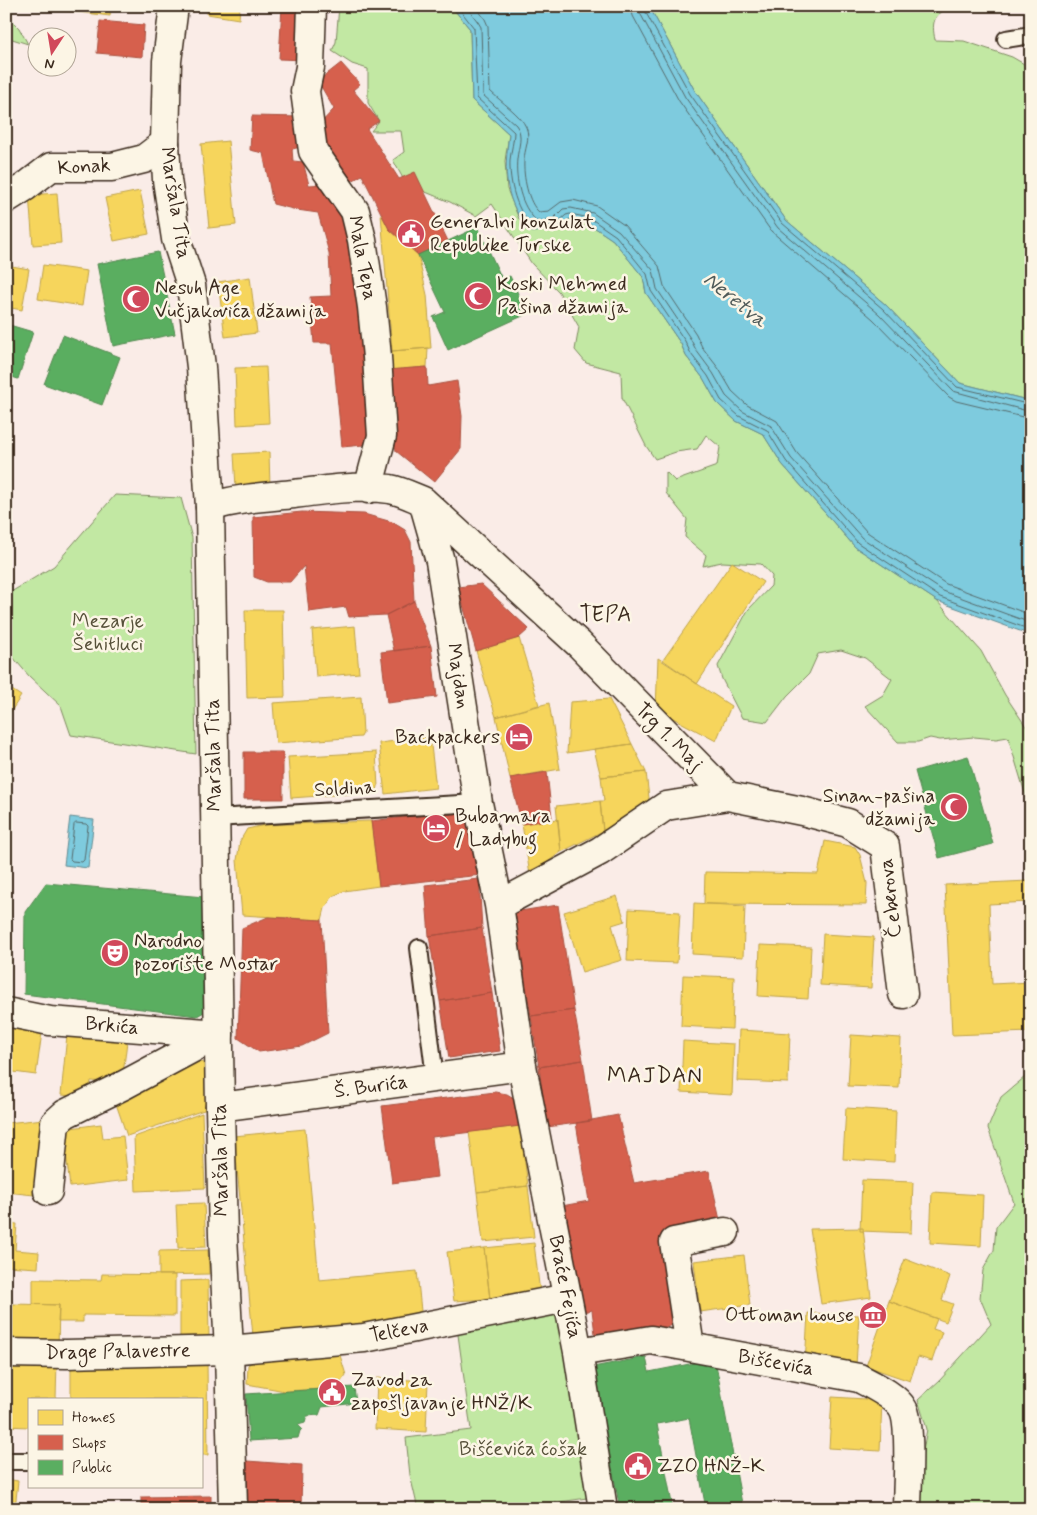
<svg xmlns="http://www.w3.org/2000/svg" width="1037" height="1515" viewBox="0 0 1037 1515" font-family="Mynerve,sans-serif">
	<style>
		.green { fill: #c2e8a3; stroke: #7e8960 }
		.water { fill: #7ecbde; stroke: #638b91 }
		.homes { fill: #f6d55c; stroke: #bea249 }
		.shops { fill: #d6604d; stroke: #a8503f }
		.public { fill: #5aae61; stroke: #51864d }
		.lines { fill: none; stroke-linecap: round; stroke-linejoin: round }
		.shore { stroke: #566a6b; stroke-width: 1 }
		.lane-casing { stroke: #3b2a1e; stroke-width: 20 }
		.street-casing { stroke: #3b2a1e; stroke-width: 31 }
		.secondary-casing { stroke: #3b2a1e; stroke-width: 31 }
		.lane { stroke: #fcf5e5; stroke-width: 16 }
		.street { stroke: #fcf5e5; stroke-width: 28 }
		.secondary { stroke: #fcf5e5; stroke-width: 28 }
		.labels { text-anchor: middle; dominant-baseline: central; stroke-width: 5; stroke-linejoin: round; paint-order: stroke }
		.street-label { font-size: 20px; fill: #3b2a1e; stroke: #fcf5e5 }
		.poi-label { font-size: 20px; fill: #3b2a1e; stroke: #fcf5e5; text-anchor: start }
		.park-label { font-size: 20px; fill: #565039; stroke: #fcf5e5 }
		.water-label { font-size: 21px; font-style: italic; fill: #4f5a58; stroke: #fcf5e5 }
		.quarter-label { font-size: 22px; letter-spacing: 1px; fill: #3b2a1e; stroke: #fcf5e5 }
	</style>
	<rect width="100%" height="100%" fill="#faece7"/>
	<filter id="ink" filterUnits="userSpaceOnUse"><feTurbulence type="fractalNoise" baseFrequency=".02" numOctaves="2"/><feDisplacementMap in="SourceGraphic" scale="10" xChannelSelector="R" yChannelSelector="G"/><feConvolveMatrix kernelMatrix="1 2 1 2 8 2 1 2 1" color-interpolation-filters="sRGB"/></filter>
	<g filter="url(#ink)">
		<!-- green -->
		<path class="green" d="M 339,6 L 451,6 L 470,29 L 472,100 L 509,134 L 505,161 L 507,189 L 519,219 L 558,230 L 569,219 L 588,223 L 613,240 L 643,277 L 646,293 L 681,344 L 686,356 L 703,378 L 717,403 L 736,421 L 763,434 L 782,464 L 855,547 L 937,601 L 981,651 L 1005,695 L 1031,734 L 1031,820 L 1028,803 L 1008,737 L 996,739 L 974,737 L 940,740 L 930,738 L 918,742 L 898,742 L 865,706 L 883,695 L 892,679 L 865,658 L 841,650 L 818,654 L 809,674 L 787,696 L 767,722 L 742,718 L 722,679 L 718,666 L 748,610 L 771,586 L 772,576 L 761,564 L 722,562 L 703,566 L 706,555 L 685,537 L 687,519 L 666,493 L 666,472 L 675,481 L 717,466 L 720,447 L 706,435 L 697,449 L 676,452 L 655,459 L 646,446 L 622,398 L 621,372 L 586,363 L 575,350 L 579,327 L 559,292 L 532,264 L 492,204 L 476,216 L 450,202 L 406,184 L 393,160 L 404,152 L 401,131 L 371,131 L 379,121 L 368,103 L 368,69 L 352,64 L 332,51 L 336,42 Z
			M 649,6 L 952,6 C 934,15 931,20 935,40 L 964,41 L 1012,57 L 1031,68 L 1031,401 L 960,383 L 886,305 L 786,220 L 695,91 Z
			M 6,15 L 19,28 L 28,44 L 6,37 Z
			M 115,495 L 181,498 L 192,538 L 196,754 L 71,735 L 61,706 L 29,676 L 6,649 L 6,595 L 54,566 Z
			M 1031,1050 L 1031,1509 L 917,1509 L 921,1462 L 927,1429 L 918,1400 L 940,1380 L 991,1324 L 980,1298 L 983,1270 L 994,1250 L 996,1227 L 1014,1203 L 988,1128 L 1001,1097 L 1025,1077 Z
			M 558,1306 L 587,1498 C 532,1507 474,1509 418,1509 L 410,1475 L 406,1438 L 471,1430 L 456,1320 Z"/>
		<!-- water -->
		<path class="water" d="M 451,6 L 649,6 L 695,91 L 786,220 L 886,305 L 960,383 L 1031,401 L 1031,635 L 937,601 L 855,547 L 782,464 L 763,434 L 736,421 L 717,403 L 703,378 L 686,356 L 681,344 L 646,293 L 643,277 L 613,240 L 588,223 L 569,219 L 558,230 L 532,232 C 503,202 504,172 509,134 L 472,100 L 470,29 Z
			M 70,817 L 94,820 L 88,868 L 64,865 Z"/>
		<!-- homes -->
		<path class="homes" d="M 62,6 L 111,6 L 110,16 L 61,10 Z
			M 208,6 L 240,6 L 239,19 L 207,14 Z
			M 228,141 L 236,225 L 209,228 L 201,144 Z
			M 140,191 L 149,234 L 114,241 L 105,198 Z
			M 57,193 L 61,243 L 33,245 L 29,195 Z
			M 381,214 L 389,229 L 418,255 L 427,295 L 431,348 L 392,351 Z
			M 6,265 L 29,269 L 22,310 L 6,307 Z
			M 43,265 L 87,271 L 82,306 L 38,299 Z
			M 250,277 L 257,333 L 225,337 L 218,282 Z
			M 428,348 L 427,367 L 387,370 L 392,351 Z
			M 266,367 L 269,423 L 237,425 L 235,368 Z
			M 269,452 L 270,487 L 236,488 L 234,454 Z
			M 732,562 L 763,582 L 697,684 L 663,660 Z
			M 245,610 L 283,610 L 285,697 L 247,698 Z
			M 355,626 L 359,673 L 316,677 L 312,630 Z
			M 519,638 L 539,705 L 496,717 L 476,651 Z
			M 658,658 L 731,706 L 716,741 L 656,709 Z
			M 6,686 L 21,696 L 6,719 Z
			M 361,697 L 363,733 L 361,737 L 276,743 L 273,703 Z
			M 609,699 L 632,744 L 567,753 L 570,702 Z
			M 549,703 L 560,769 L 510,778 L 496,717 Z
			M 430,737 L 436,788 L 385,794 L 379,743 Z
			M 632,744 L 646,772 L 601,777 L 594,749 Z
			M 376,752 L 378,787 L 376,792 L 291,798 L 288,757 Z
			M 646,772 L 649,798 L 646,808 L 637,815 L 603,831 L 600,801 L 604,801 L 601,777 Z
			M 600,801 L 603,831 L 561,852 L 556,806 Z
			M 558,819 L 561,852 L 530,875 L 522,824 Z
			M 371,821 L 379,886 L 344,891 L 333,896 L 325,908 L 322,920 L 242,915 L 237,860 L 240,841 L 247,829 L 265,825 Z
			M 825,841 L 855,847 L 860,855 L 867,883 L 866,905 L 704,904 L 705,872 L 818,874 Z
			M 1028,881 L 1029,902 L 989,904 L 992,984 L 1031,982 L 1031,1032 L 952,1035 L 945,885 Z
			M 617,896 L 625,921 L 612,925 L 622,960 L 582,972 L 564,912 Z
			M 694,903 L 745,906 L 743,957 L 692,954 Z
			M 629,909 L 680,912 L 677,963 L 627,961 Z
			M 823,934 L 874,937 L 871,988 L 820,985 Z
			M 760,945 L 811,947 L 808,999 L 758,996 Z
			M 683,975 L 734,977 L 732,1029 L 681,1026 Z
			M 6,1019 L 43,1025 L 36,1075 L 6,1071 Z
			M 739,1030 L 790,1033 L 788,1083 L 737,1081 Z
			M 67,1035 L 127,1041 L 122,1083 L 91,1081 L 89,1097 L 61,1095 Z
			M 851,1035 L 901,1038 L 899,1088 L 848,1086 Z
			M 683,1041 L 734,1044 L 732,1095 L 681,1092 Z
			M 190,1060 L 208,1064 L 207,1109 L 127,1136 L 112,1092 Z
			M 846,1108 L 896,1111 L 894,1162 L 843,1159 Z
			M 202,1113 L 205,1188 L 136,1191 L 134,1137 Z
			M 44,1119 L 34,1195 L 6,1192 L 6,1123 Z
			M 101,1124 L 103,1138 L 123,1136 L 128,1180 L 70,1187 L 63,1129 Z
			M 520,1126 L 528,1186 L 477,1192 L 469,1132 Z
			M 305,1129 L 319,1280 L 417,1271 L 422,1321 L 253,1336 L 234,1136 Z
			M 862,1180 L 913,1182 L 911,1233 L 860,1231 Z
			M 528,1186 L 534,1237 L 483,1242 L 477,1192 Z
			M 932,1192 L 983,1195 L 981,1246 L 930,1243 Z
			M 204,1203 L 206,1247 L 178,1248 L 176,1204 Z
			M 6,1223 L 17,1224 L 15,1250 L 39,1252 L 38,1268 L 6,1266 Z
			M 863,1228 L 871,1297 L 821,1304 L 810,1229 Z
			M 534,1243 L 540,1293 L 490,1299 L 484,1248 Z
			M 484,1248 L 490,1299 L 454,1301 L 447,1252 Z
			M 208,1250 L 209,1274 L 159,1275 L 159,1251 Z
			M 744,1255 L 750,1305 L 700,1312 L 694,1261 Z
			M 905,1259 L 950,1276 L 942,1300 L 953,1304 L 946,1322 L 889,1301 Z
			M 102,1274 L 175,1275 L 175,1316 L 83,1315 L 83,1322 L 58,1322 L 59,1305 L 33,1304 L 33,1279 L 101,1280 Z
			M 208,1280 L 209,1339 L 180,1339 L 180,1281 Z
			M 6,1297 L 9,1297 L 9,1347 L 6,1347 Z
			M 889,1301 L 937,1319 L 933,1329 L 942,1332 L 932,1361 L 918,1357 L 910,1381 L 866,1366 Z
			M 12,1304 L 59,1305 L 58,1351 L 11,1351 Z
			M 808,1313 L 859,1315 L 856,1366 L 805,1364 Z
			M 339,1352 L 346,1375 L 340,1383 L 321,1389 L 285,1391 L 247,1384 L 248,1365 L 256,1359 Z
			M 6,1360 L 57,1361 L 56,1399 L 29,1399 L 29,1427 L 6,1426 Z
			M 71,1360 L 207,1360 L 208,1455 L 201,1455 L 201,1399 L 71,1399 Z
			M 377,1378 L 428,1381 L 426,1432 L 375,1429 Z
			M 832,1397 L 882,1400 L 880,1451 L 829,1448 Z
			M 6,1479 L 18,1481 L 15,1509 L 6,1509 Z"/>
		<!-- shops -->
		<path class="shops" d="M 282,6 L 307,6 L 305,60 L 279,59 Z
			M 100,21 L 144,25 L 142,57 L 97,53 Z
			M 341,63 L 360,84 L 353,90 L 379,121 L 367,129 L 399,179 L 415,172 L 448,241 L 418,255 L 389,229 L 362,175 L 352,181 L 327,145 L 318,126 L 334,109 L 318,81 Z
			M 252,116 L 301,117 L 301,147 L 292,149 L 293,161 L 303,162 L 309,185 L 324,184 L 349,217 L 374,444 L 342,447 L 332,343 L 314,343 L 310,297 L 331,296 L 329,253 L 318,213 L 297,210 L 273,204 L 263,153 L 250,150 Z
			M 427,367 L 428,386 L 457,381 L 462,416 L 461,449 L 434,482 L 396,451 L 387,370 Z
			M 302,512 L 364,514 L 392,522 L 405,530 L 411,542 L 414,601 L 386,615 L 349,617 L 346,607 L 309,612 L 304,566 L 290,582 L 267,582 L 254,577 L 253,517 Z
			M 481,584 L 529,629 L 519,638 L 476,651 L 458,587 Z
			M 414,601 L 431,646 L 394,651 L 386,615 Z
			M 431,646 L 437,697 L 387,703 L 381,652 Z
			M 244,752 L 283,752 L 283,799 L 244,799 Z
			M 547,772 L 552,819 L 522,824 L 510,778 Z
			M 473,809 L 481,875 L 379,886 L 371,821 Z
			M 479,879 L 482,928 L 429,936 L 425,885 Z
			M 558,905 L 574,1010 L 531,1016 L 514,912 Z
			M 268,917 L 322,920 L 328,1033 L 302,1046 L 259,1052 L 238,1038 L 242,928 Z
			M 482,928 L 492,993 L 440,1001 L 429,936 Z
			M 492,993 L 500,1051 L 449,1058 L 440,1001 Z
			M 574,1010 L 583,1060 L 539,1067 L 531,1016 Z
			M 583,1060 L 592,1121 L 547,1127 L 539,1067 Z
			M 495,1092 L 507,1094 L 512,1097 L 518,1111 L 520,1126 L 432,1137 L 437,1177 L 392,1183 L 382,1106 Z
			M 618,1115 L 634,1183 L 709,1171 L 722,1229 L 669,1242 L 683,1323 L 596,1342 L 592,1310 L 573,1314 L 556,1207 L 589,1201 L 576,1123 Z
			M 247,1461 L 302,1465 L 301,1509 L 248,1509 Z
			M 211,1496 L 211,1509 L 141,1509 L 141,1497 Z"/>
		<!-- public -->
		<path class="public" d="M 478,227 L 502,279 L 510,276 L 527,314 L 448,350 L 433,317 L 445,312 L 418,255 Z
			M 158,252 L 175,334 L 113,346 L 97,264 Z
			M 6,324 L 33,332 L 18,379 L 6,375 Z
			M 63,335 L 120,357 L 102,405 L 44,384 Z
			M 968,756 L 993,844 L 939,858 L 915,771 Z
			M 46,883 L 204,897 L 209,1003 L 204,1012 L 197,1016 L 24,994 L 25,912 Z
			M 646,1357 L 649,1372 L 715,1359 L 743,1509 L 706,1509 L 689,1418 L 657,1424 L 673,1509 L 620,1509 L 593,1367 Z
			M 354,1387 L 356,1403 L 322,1407 L 319,1415 L 307,1416 L 305,1423 L 298,1425 L 302,1429 L 300,1431 L 298,1438 L 249,1441 L 246,1394 Z"/>
		<g class="lines">
			<!-- shore -->
			<path class="shore" d="M 457,6 L 474,28 L 477,98 L 514,132 C 514,141 511,150 510,160 C 509,180 516,215 535,227 L 555,225 L 566,215 L 570,214 L 590,218 L 616,236 L 647,274 L 651,291 L 685,341 L 691,354 L 708,376 L 721,400 L 739,416 L 767,430 L 786,461 L 858,543 L 940,597 L 1031,630
				M 466,6 L 478,22 L 481,27 L 483,95 L 516,125 C 524,135 518,148 517,159 C 515,179 521,207 536,220 L 553,219 L 563,209 L 571,208 L 593,213 L 619,231 L 653,270 L 657,289 L 690,338 L 696,350 L 713,373 L 726,396 L 742,411 L 771,426 L 791,458 L 862,538 L 943,591 L 1031,623
				M 475,6 L 485,19 L 488,26 L 490,91 C 500,101 521,115 526,127 C 531,138 524,150 524,161 C 523,176 528,203 539,212 L 549,211 L 561,202 L 573,200 L 597,206 L 624,225 L 659,266 L 664,286 L 696,334 L 702,347 L 719,369 L 732,391 L 747,405 L 777,421 L 797,453 L 867,532 L 946,584 L 1031,615
				M 631,6 L 633,16 L 679,101 L 771,231 L 873,319 L 949,397 L 956,401 L 1031,419
				M 638,6 L 640,13 L 685,97 L 778,228 L 879,314 L 953,391 L 1031,412
				M 645,6 L 645,11 L 690,94 L 782,223 L 883,309 L 957,387 L 1031,405
				M 76,823 L 86,824 L 88,826 L 84,860 L 82,862 L 72,861 L 70,859 L 74,825 Z"/>
			<defs>
				<path id="lane" d="M 1006,39 L 1031,35
					M 215,818 L 478,803
					M 419,948 L 435,1078
					M 6,1461 L 29,1461"/>
				<path id="street" d="M 312,6 L 310,67 L 305,91 L 313,151 L 355,211 L 362,240 L 372,307 L 377,357 L 382,436 L 368,489
					M 6,199 L 25,187 L 51,167 L 112,167 L 144,159 L 165,143
					M 423,501 L 440,561 L 478,803 L 499,905 L 522,1066 L 578,1352 L 603,1509
					M 210,507 C 238,498 265,497 294,494 C 324,490 360,485 390,489 C 401,491 413,497 423,501 L 579,644 L 728,796 L 666,806 L 600,851 L 499,905
					M 728,796 L 802,811 L 848,823 L 885,846 L 903,994
					M 6,1012 L 50,1021 L 219,1034
					M 220,1107 L 522,1066
					M 48,1191 L 55,1123 L 65,1114 L 124,1085 L 219,1034
					M 690,1347 L 674,1242 L 725,1232
					M 578,1352 L 651,1340 L 859,1378 C 872,1385 896,1396 903,1409 C 912,1425 907,1488 907,1509
					M 6,1353 L 66,1354 L 229,1350 L 364,1338 L 567,1298"/>
				<path id="secondary" d="M 174,6 L 167,61 L 165,143 L 167,180 L 176,239 L 191,285 L 201,367 L 210,507 L 220,1107 L 223,1236 L 229,1350 L 233,1509"/>
			</defs>
			<!-- lane casing -->
			<use href="#lane" class="lane-casing"/>
			<!-- street casing -->
			<use href="#street" class="street-casing"/>
			<!-- secondary casing -->
			<use href="#secondary" class="secondary-casing"/>
			<!-- lane -->
			<use href="#lane" class="lane"/>
			<!-- street -->
			<use href="#street" class="street"/>
			<!-- secondary -->
			<use href="#secondary" class="secondary"/>
		</g>
	</g>
	<!-- icons -->
	<defs>
		<symbol id="civic-disc" viewBox="-11 -11 22 22"><circle r="9.5" fill="#d1495b" stroke="#fcf5e5"/><path d="M-.6-6.5H3V-4.5H.6V-3L4-1V1h2V6H-6V1h2V-1L-.6-3ZM-1.2 2.5V6h2.4V2.5Z" fill="#fff"/></symbol>
		<symbol id="mosque-disc" viewBox="-11 -11 22 22"><circle r="9.5" fill="#d1495b" stroke="#fcf5e5"/><path d="M3.5-4.9A6 6 0 1 0 3.5 4.9A5 5 0 1 1 3.5-4.9Z" fill="#fff"/></symbol>
		<symbol id="hotel-disc" viewBox="-11 -11 22 22"><circle r="9.5" fill="#d1495b" stroke="#fcf5e5"/><path d="M-6-4.5h1.5V1H6V5H4.5V3h-9V5H-6ZM-4 0a1.8 1.8 0 1 1 3.6 0ZM.5 0V-2.5h3Q6-2.5 6 0Z" fill="#fff"/></symbol>
		<symbol id="theatre-disc" viewBox="-11 -11 22 22"><circle r="9.5" fill="#d1495b" stroke="#fcf5e5"/><path d="M-5-5.5Q0-4 5-5.5V0Q5 5 0 6Q-5 5-5 0ZM-3.3-2.5H-1v1.5H-3.3ZM1-2.5H3.3v1.5H1ZM-2.8 1Q0 5.5 2.8 1Z" fill="#fff"/></symbol>
		<symbol id="museum-disc" viewBox="-11 -11 22 22"><circle r="9.5" fill="#d1495b" stroke="#fcf5e5"/><path d="M0-6L6-3V-2H-6V-3ZM-5-1h2V3h-2ZM-1-1h2V3h-2ZM3-1h2V3H3ZM-6 4H6V6H-6Z" fill="#fff"/></symbol>
	</defs>
	<g fill-rule="evenodd">
		<use href="#civic-disc" x="395" y="218" width="32" height="32"/>
		<use href="#mosque-disc" x="462" y="280" width="32" height="32"/>
		<use href="#mosque-disc" x="120" y="283" width="32" height="32"/>
		<use href="#hotel-disc" x="503" y="721" width="32" height="32"/>
		<use href="#mosque-disc" x="938" y="791" width="32" height="32"/>
		<use href="#hotel-disc" x="420" y="812" width="32" height="32"/>
		<use href="#theatre-disc" x="99" y="937" width="32" height="32"/>
		<use href="#museum-disc" x="857" y="1299" width="32" height="32"/>
		<use href="#civic-disc" x="316" y="1376" width="32" height="32"/>
		<use href="#civic-disc" x="622" y="1450" width="32" height="32"/>
	</g>
	<g class="labels">
		<!-- street labels -->
		<g class="street-label">
			<text transform="translate(84 167) rotate(-4)">Konak</text>
			<text transform="translate(175 203) rotate(81)">Maršala Tita</text>
			<text transform="translate(362 258) rotate(79)">Mala Tepa</text>
			<text transform="translate(458 676) rotate(81)">Majdan</text>
			<text transform="translate(669 737) rotate(45)">Trg 1. Maj</text>
			<text transform="translate(214 755) rotate(-91)">Maršala Tita</text>
			<text transform="translate(345 789) rotate(-3)">Soldina</text>
			<text transform="translate(891 898) rotate(-97)">Čeberova</text>
			<text transform="translate(112 1026) rotate(5)">Brkića</text>
			<text transform="translate(371 1087) rotate(-8)">Š. Burića</text>
			<text transform="translate(221 1160) rotate(-91)">Maršala Tita</text>
			<text transform="translate(565 1287) rotate(79)">Braće Fejića</text>
			<text transform="translate(399 1331) rotate(-11)">Telčeva</text>
			<text transform="translate(118 1352) rotate(-1)">Drage Palavestre</text>
			<text transform="translate(776 1363) rotate(10)">Bišćevića</text>
		</g>
		<!-- poi labels -->
		<g class="poi-label">
			<text x="430" y="222">Generalni konzulat<tspan x="430" dy="23">Republike Turske</tspan></text>
			<text x="497" y="284">Koski Mehmed<tspan x="497" dy="23">Pašina džamija</tspan></text>
			<text x="155" y="288">Nesuh Age<tspan x="155" dy="23">Vučjakovića džamija</tspan></text>
			<text x="500" y="737" text-anchor="end">Backpackers</text>
			<text x="935" y="796" text-anchor="end">Sinan-pašina<tspan x="935" dy="23">džamija</tspan></text>
			<text x="455" y="816">Bubamara<tspan x="455" dy="23">/ Ladybug</tspan></text>
			<text x="134" y="941">Narodno<tspan x="134" dy="23">pozorište Mostar</tspan></text>
			<text x="854" y="1315" text-anchor="end">Ottoman house</text>
			<text x="351" y="1380">Zavod za<tspan x="351" dy="23">zapošljavanje HNŽ/K</tspan></text>
			<text x="657" y="1466">ZZO HNŽ-K</text>
		</g>
		<!-- park labels -->
		<g class="park-label">
			<text x="108" y="621">Mezarje<tspan x="108" dy="23">Šehitluci</tspan></text>
			<text x="523" y="1449">Bišćevića ćošak</text>
		</g>
		<!-- water labels -->
		<g class="water-label">
			<text transform="translate(735 300) rotate(39)">Neretva</text>
		</g>
		<!-- quarter labels -->
		<g class="quarter-label">
			<text x="606" y="615">TEPA</text>
			<text x="655" y="1076">MAJDAN</text>
		</g>
	</g>
	<!-- margin -->
	<rect width="1037" height="1515" fill="none" stroke="#fcf5e5" stroke-width="25"/>
	<rect x="12" y="12" width="1012" height="1490" fill="none" stroke="#3b2a1e" stroke-width="2" filter="url(#ink)"/>
	<!-- legend -->
	<rect x="28" y="1398" width="175" height="90" fill="#fcf5e5" stroke="#afa495"/>
	<rect x="38" y="1410" width="25" height="15" fill="#f6d55c" stroke="#afa495"/>
	<text x="72" y="1422" font-size="15" fill="#3b2a1e">Homes</text>
	<rect x="38" y="1435" width="25" height="15" fill="#d6604d" stroke="#afa495"/>
	<text x="72" y="1448" font-size="15" fill="#3b2a1e">Shops</text>
	<rect x="38" y="1460" width="25" height="15" fill="#5aae61" stroke="#afa495"/>
	<text x="72" y="1472" font-size="15" fill="#3b2a1e">Public</text>
	<!-- north arrow -->
	<g transform="translate(52 52) rotate(192)"><circle r="24" fill="#fcf5e5" stroke="#afa495"/>
	<path d="M0-4L9 19L0 12L-9 19Z" fill="#d1495b"/>
	<text y="-8" font-size="14" font-weight="bold" text-anchor="middle" fill="#3b2a1e">N</text>
	</g>
</svg>
